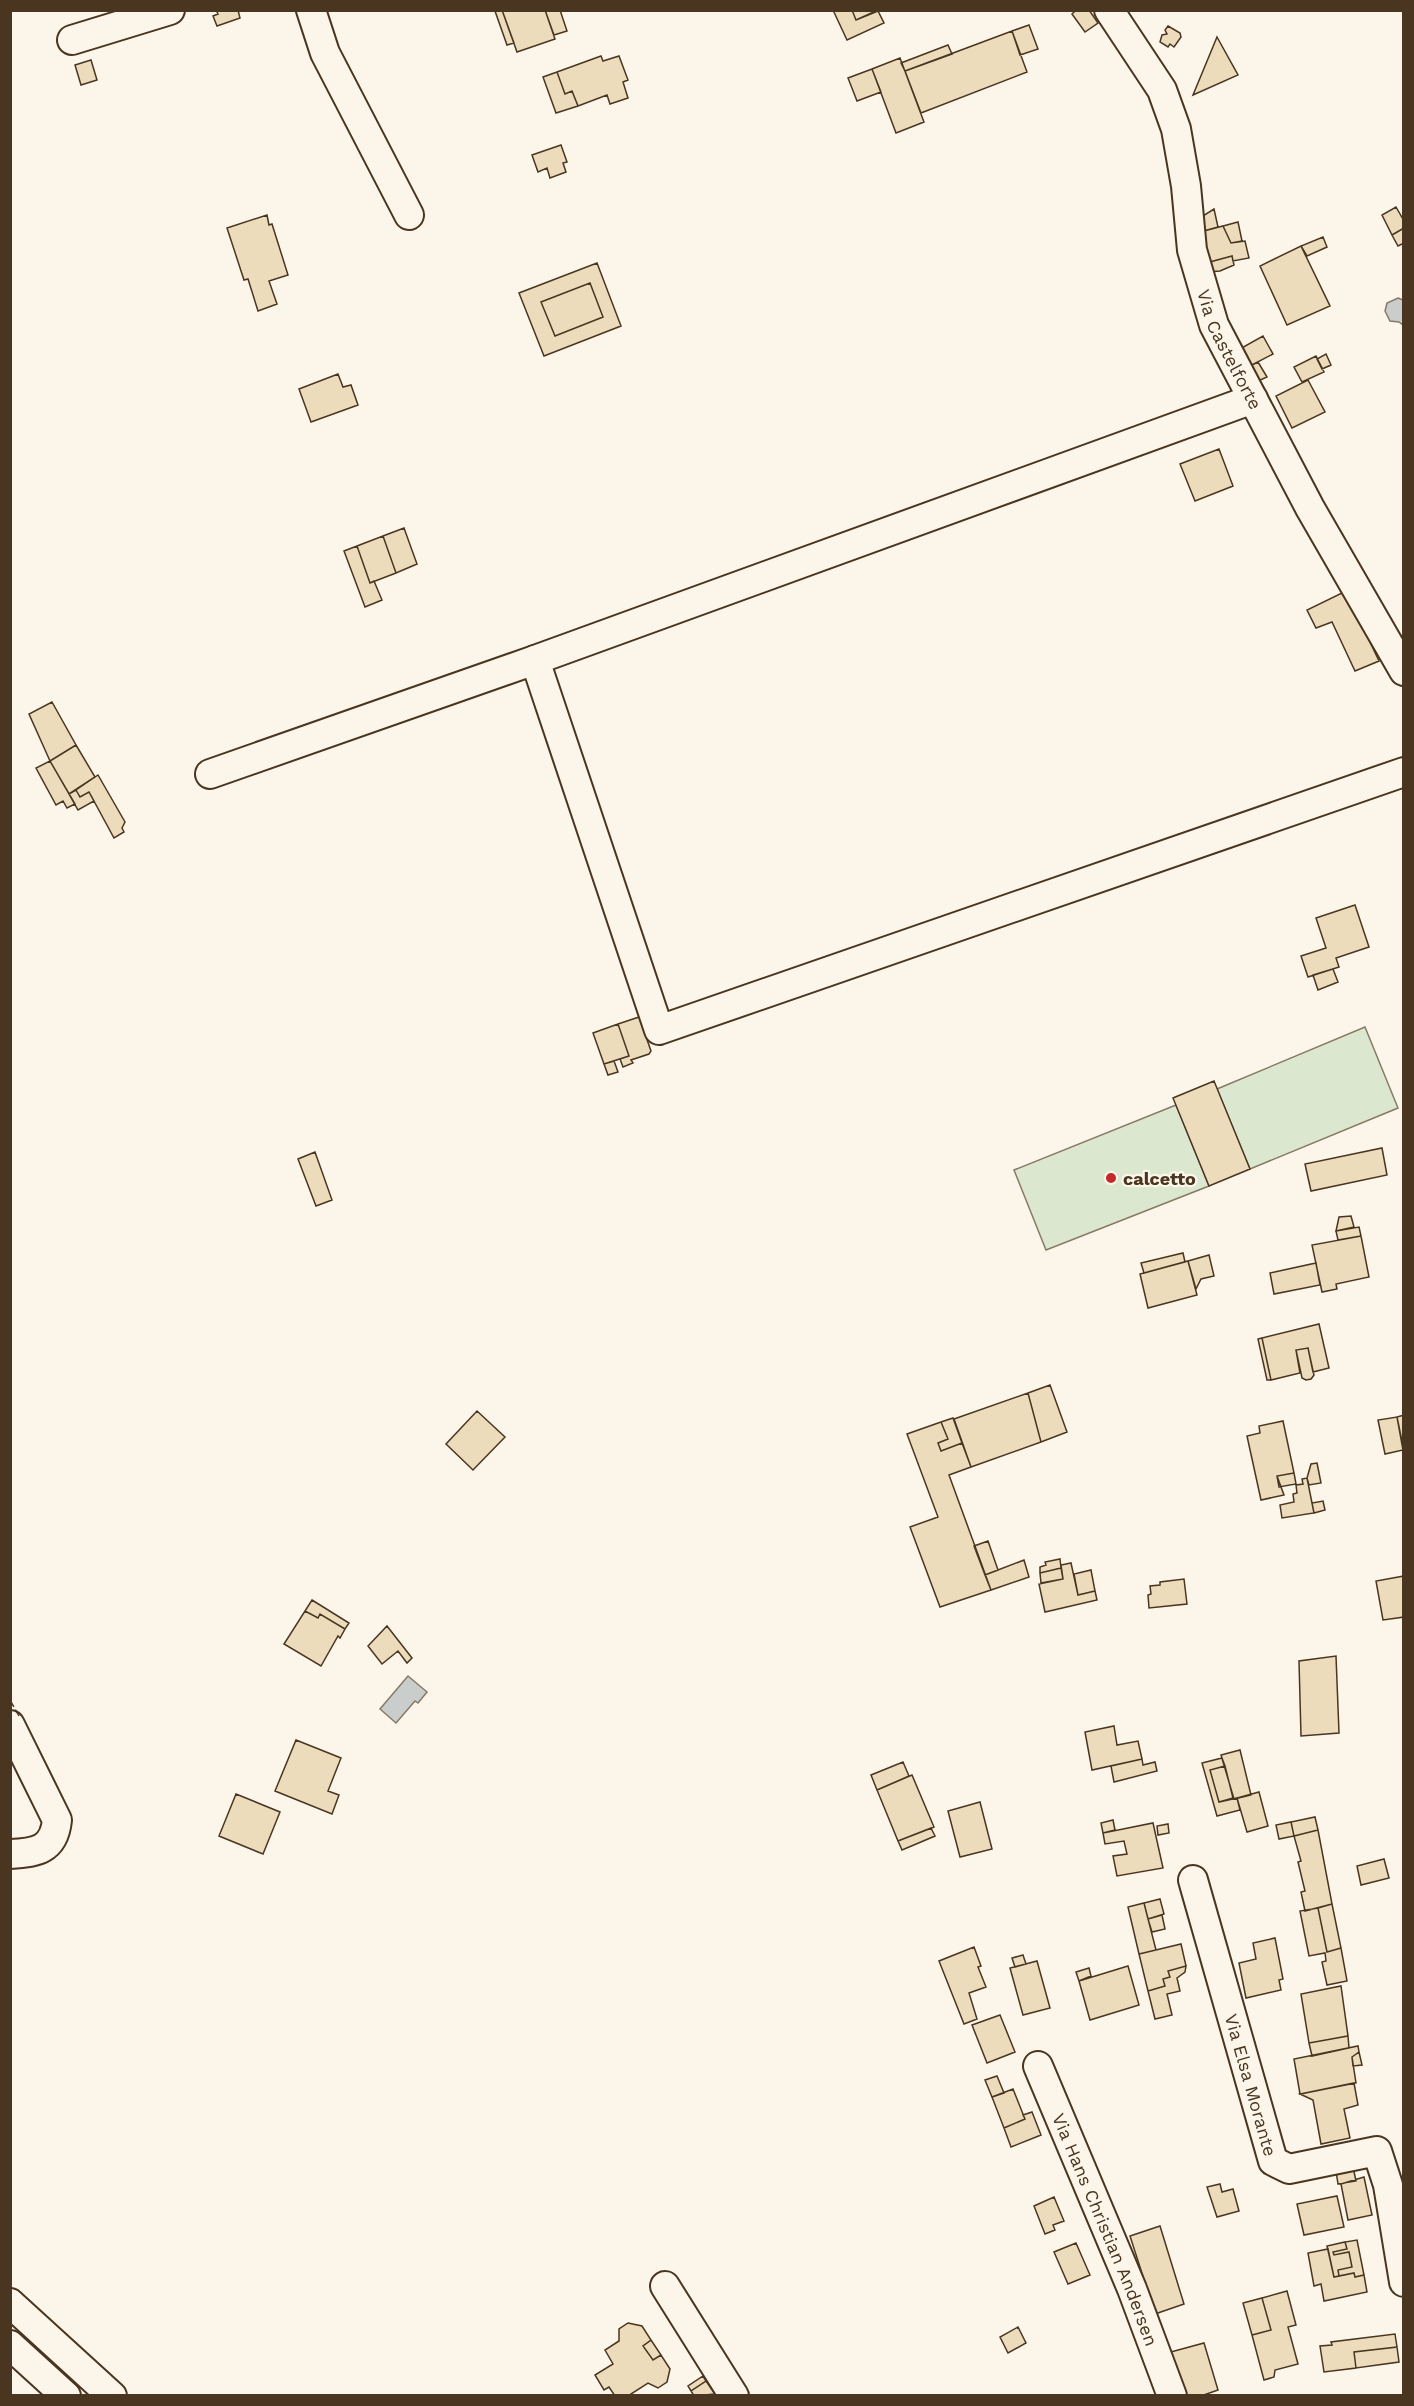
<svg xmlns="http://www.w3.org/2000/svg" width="1414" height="2406" viewBox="0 0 1414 2406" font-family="'Work Sans',sans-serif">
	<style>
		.green { fill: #dce7d0; stroke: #887966; stroke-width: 1.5 }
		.water { fill: #c9cecd; stroke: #887966; stroke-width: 1.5 }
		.building { fill: #ecdcbc; stroke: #4a3520; stroke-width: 1.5; fill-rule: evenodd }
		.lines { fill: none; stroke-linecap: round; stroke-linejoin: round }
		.minor-casing { stroke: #4a3520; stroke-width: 32 }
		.minor { stroke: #fbf6e9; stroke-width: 28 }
		.fence { stroke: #4a3520; stroke-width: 1.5; stroke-dasharray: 8 3; stroke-linecap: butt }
		.poi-dot { fill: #c62828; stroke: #fbf6e9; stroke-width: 2 }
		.labels { text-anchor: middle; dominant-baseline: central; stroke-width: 4.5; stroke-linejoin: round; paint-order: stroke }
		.street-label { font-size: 18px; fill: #4a3520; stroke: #fbf6e9 }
		.poi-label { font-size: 18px; font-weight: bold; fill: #4a3520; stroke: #fbf6e9; text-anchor: start }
	</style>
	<rect width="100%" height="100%" fill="#fbf6e9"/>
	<!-- green -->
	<path class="green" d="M 1365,1027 L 1398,1108 L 1250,1169 L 1217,1089 Z
		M 1176,1105 L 1209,1186 L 1046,1250 L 1014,1170 Z"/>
	<!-- water -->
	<path class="water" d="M 1398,298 L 1403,300 L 1403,325 L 1399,322 L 1390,321 L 1385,311 L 1387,303 Z
		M 408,1676 L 427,1692 L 418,1703 L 415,1701 L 396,1723 L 380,1709 Z"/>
	<!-- building -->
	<path class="building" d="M 216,10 L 238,10 L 240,18 L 217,26 L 213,16 L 218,14 Z
		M 502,10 L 514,43 L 507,45 L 495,11 Z
		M 502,10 L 545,10 L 555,39 L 517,52 Z
		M 545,10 L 560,10 L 567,31 L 554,35 Z
		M 833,10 L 852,10 L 856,20 L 878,11 L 884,23 L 847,40 Z
		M 852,10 L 878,10 L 856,20 Z
		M 1076,10 L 1089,10 L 1098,23 L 1085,32 L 1072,14 Z
		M 1029,25 L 1038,49 L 1020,55 L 1012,31 Z
		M 1168,26 L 1180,33 L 1181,37 L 1174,47 L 1170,44 L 1168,47 L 1160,42 L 1162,35 L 1167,34 L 1165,30 Z
		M 1012,31 L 1027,72 L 921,113 L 905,71 Z
		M 1217,37 L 1238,75 L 1193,95 Z
		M 948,45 L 952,54 L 905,71 L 901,63 Z
		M 601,56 L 603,61 L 619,56 L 628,80 L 623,82 L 628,98 L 610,104 L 607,95 L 578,106 L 572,91 L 565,94 L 557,72 Z
		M 900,58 L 924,122 L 896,133 L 872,69 Z
		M 91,60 L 97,80 L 81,85 L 75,65 Z
		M 872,69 L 881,92 L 857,101 L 848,78 Z
		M 557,72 L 565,94 L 572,91 L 578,106 L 556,113 L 543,77 Z
		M 561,145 L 567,162 L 563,163 L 566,172 L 550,178 L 547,168 L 538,172 L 532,155 Z
		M 1396,207 L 1404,221 L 1404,228 L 1392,235 L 1382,215 Z
		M 1214,209 L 1218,227 L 1200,232 L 1198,219 Z
		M 267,215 L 269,225 L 272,224 L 288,275 L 269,281 L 277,304 L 258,311 L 248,279 L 244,280 L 227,228 Z
		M 1238,222 L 1242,241 L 1231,243 L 1223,226 Z
		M 1223,226 L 1231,243 L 1245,241 L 1249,258 L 1233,261 L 1232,256 L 1206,263 L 1200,232 Z
		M 1404,228 L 1404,243 L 1398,246 L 1392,235 Z
		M 1323,237 L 1327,247 L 1307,256 L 1301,246 Z
		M 1301,246 L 1330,306 L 1287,325 L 1260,266 Z
		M 1232,256 L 1234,265 L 1220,271 L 1208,272 L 1206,263 Z
		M 597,263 L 621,326 L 544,356 L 519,293 ZM 590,283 L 603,317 L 555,336 L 541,302 Z
		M 590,283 L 603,317 L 555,336 L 541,302 Z
		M 1263,336 L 1273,354 L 1248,367 L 1238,350 Z
		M 1326,354 L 1331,365 L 1322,369 L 1317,359 Z
		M 1316,356 L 1324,372 L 1302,382 L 1294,367 Z
		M 1258,362 L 1267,377 L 1256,382 L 1248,367 Z
		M 338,374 L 343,387 L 351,385 L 358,405 L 311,422 L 299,389 Z
		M 1308,380 L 1325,412 L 1292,428 L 1276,396 Z
		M 1219,449 L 1233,486 L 1195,501 L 1180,464 Z
		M 404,528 L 417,564 L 396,573 L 383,536 Z
		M 383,536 L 396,573 L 370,583 L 357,546 Z
		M 357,546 L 370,583 L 374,581 L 382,600 L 365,607 L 344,551 Z
		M 1346,591 L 1379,661 L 1355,671 L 1332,622 L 1316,628 L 1307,610 Z
		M 52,702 L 76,745 L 50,761 L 29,714 Z
		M 76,745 L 95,777 L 69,794 L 50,761 Z
		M 50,761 L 75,804 L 67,808 L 63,801 L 56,805 L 36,768 Z
		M 98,775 L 125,822 L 122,828 L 124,832 L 114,838 L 89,792 L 80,797 L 76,790 Z
		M 76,790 L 80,797 L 89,792 L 94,801 L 78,810 L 69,794 Z
		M 1355,905 L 1369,947 L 1336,958 L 1339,967 L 1308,977 L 1301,956 L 1326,948 L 1316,918 Z
		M 1333,969 L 1338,982 L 1318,990 L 1313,975 Z
		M 639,1017 L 651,1051 L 649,1054 L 631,1060 L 633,1063 L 623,1067 L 620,1059 L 629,1056 L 618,1024 Z
		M 618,1024 L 629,1056 L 604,1064 L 593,1033 Z
		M 614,1061 L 618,1072 L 608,1075 L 604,1064 Z
		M 1214,1081 L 1250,1169 L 1209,1186 L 1173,1098 Z
		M 1382,1148 L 1387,1175 L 1311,1191 L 1305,1164 Z
		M 315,1152 L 332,1200 L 316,1206 L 298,1159 Z
		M 1351,1216 L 1354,1227 L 1336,1231 L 1339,1217 Z
		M 1359,1227 L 1361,1236 L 1338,1240 L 1336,1231 Z
		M 1361,1236 L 1369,1277 L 1336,1284 L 1337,1289 L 1322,1292 L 1312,1245 Z
		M 1183,1253 L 1185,1262 L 1144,1273 L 1141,1263 Z
		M 1209,1255 L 1214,1276 L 1201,1279 L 1196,1289 L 1188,1261 Z
		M 1188,1261 L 1197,1295 L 1148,1308 L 1140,1274 Z
		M 1316,1263 L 1320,1285 L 1274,1294 L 1270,1273 Z
		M 1319,1324 L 1329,1368 L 1313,1372 L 1308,1348 L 1296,1350 L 1300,1373 L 1271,1380 L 1262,1338 Z
		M 1262,1338 L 1271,1380 L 1267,1380 L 1258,1339 Z
		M 1308,1348 L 1314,1375 L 1311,1379 L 1306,1380 L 1302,1378 L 1296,1350 Z
		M 1050,1385 L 1067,1432 L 1041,1442 L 1028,1393 Z
		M 1028,1393 L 1041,1442 L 971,1467 L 954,1419 Z
		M 477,1411 L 505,1437 L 473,1470 L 446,1444 Z
		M 1404,1415 L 1404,1451 L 1397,1417 Z
		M 1397,1417 L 1403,1450 L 1385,1454 L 1378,1420 Z
		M 953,1418 L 962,1443 L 941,1451 L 938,1443 L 948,1439 L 941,1422 Z
		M 1283,1421 L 1294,1473 L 1277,1476 L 1284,1495 L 1261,1500 L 1247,1436 L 1260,1433 L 1259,1426 Z
		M 941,1422 L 948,1439 L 938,1443 L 941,1451 L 962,1443 L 971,1467 L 949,1475 L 991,1590 L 940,1607 L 910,1527 L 938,1517 L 907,1434 Z
		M 1317,1463 L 1321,1483 L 1309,1485 L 1307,1478 L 1311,1464 Z
		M 1294,1473 L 1296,1484 L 1279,1487 L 1277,1476 Z
		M 1307,1478 L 1314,1513 L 1282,1518 L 1280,1505 L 1294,1502 L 1293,1494 L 1297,1493 L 1296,1485 L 1303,1484 L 1302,1479 Z
		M 1323,1501 L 1325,1510 L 1314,1513 L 1312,1503 Z
		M 988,1541 L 998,1570 L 985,1575 L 974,1546 Z
		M 1060,1559 L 1061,1568 L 1040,1573 L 1040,1567 L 1046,1565 L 1045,1562 Z
		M 1024,1560 L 1029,1577 L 991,1590 L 985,1575 Z
		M 1071,1563 L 1078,1595 L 1095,1591 L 1097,1600 L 1045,1612 L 1039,1584 L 1063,1579 L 1061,1565 Z
		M 1061,1568 L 1063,1579 L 1041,1583 L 1040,1573 Z
		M 1091,1570 L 1095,1591 L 1078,1595 L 1074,1574 Z
		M 1404,1576 L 1404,1617 L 1383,1620 L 1376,1581 Z
		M 1184,1579 L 1187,1604 L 1149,1608 L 1148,1595 L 1151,1594 L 1150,1586 L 1160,1585 L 1160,1582 Z
		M 312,1600 L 349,1623 L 345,1629 L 320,1614 L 318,1618 L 305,1611 Z
		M 305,1611 L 318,1618 L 320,1614 L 345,1629 L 340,1638 L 338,1636 L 321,1666 L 284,1644 Z
		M 387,1626 L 412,1658 L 407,1663 L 398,1651 L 382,1664 L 368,1646 Z
		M 1336,1656 L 1339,1733 L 1301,1736 L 1299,1661 Z
		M 1114,1726 L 1117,1745 L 1138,1741 L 1142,1759 L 1092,1770 L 1085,1732 Z
		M 296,1740 L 341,1758 L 328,1791 L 339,1795 L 332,1814 L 275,1791 Z
		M 1240,1750 L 1251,1795 L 1234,1799 L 1221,1755 Z
		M 1222,1758 L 1225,1766 L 1210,1770 L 1219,1802 L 1237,1798 L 1240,1810 L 1217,1816 L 1202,1763 Z
		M 1142,1759 L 1143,1765 L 1155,1762 L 1157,1771 L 1114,1782 L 1111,1766 Z
		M 903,1762 L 909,1776 L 877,1790 L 871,1775 Z
		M 1225,1766 L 1233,1798 L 1219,1802 L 1210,1770 Z
		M 912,1775 L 934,1827 L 898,1841 L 877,1790 Z
		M 1259,1792 L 1268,1826 L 1247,1832 L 1237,1798 Z
		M 236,1794 L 280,1812 L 263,1854 L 219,1836 Z
		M 980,1802 L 992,1849 L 960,1857 L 948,1811 Z
		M 1315,1817 L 1318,1830 L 1294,1836 L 1291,1822 Z
		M 1113,1820 L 1115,1830 L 1103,1833 L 1101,1823 Z
		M 1291,1822 L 1294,1836 L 1279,1839 L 1276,1825 Z
		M 1153,1823 L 1163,1868 L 1117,1876 L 1113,1856 L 1127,1854 L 1124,1841 L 1105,1844 L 1103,1833 Z
		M 1168,1824 L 1169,1833 L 1158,1835 L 1157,1826 Z
		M 931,1828 L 935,1836 L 902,1850 L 898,1841 Z
		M 1318,1830 L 1332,1904 L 1305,1911 L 1301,1892 L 1305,1891 L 1298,1862 L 1301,1861 L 1294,1836 Z
		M 1384,1859 L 1389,1878 L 1361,1885 L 1357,1866 Z
		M 1160,1899 L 1164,1914 L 1148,1919 L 1144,1903 Z
		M 1144,1903 L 1156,1950 L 1139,1954 L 1128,1907 Z
		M 1332,1904 L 1341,1948 L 1327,1952 L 1318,1908 Z
		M 1318,1908 L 1327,1952 L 1341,1948 L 1347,1981 L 1327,1985 L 1322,1962 L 1326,1961 L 1325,1953 L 1309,1956 L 1300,1911 Z
		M 1162,1915 L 1165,1929 L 1152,1932 L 1148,1919 Z
		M 1275,1938 L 1283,1979 L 1279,1980 L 1281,1990 L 1246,1998 L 1239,1963 L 1256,1959 L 1253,1943 Z
		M 1181,1944 L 1186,1966 L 1168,1971 L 1170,1977 L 1163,1979 L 1165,1986 L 1148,1991 L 1139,1954 Z
		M 974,1947 L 981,1966 L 978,1967 L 986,1987 L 969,1993 L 977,2019 L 964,2024 L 939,1961 Z
		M 1023,1955 L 1026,1964 L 1015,1967 L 1012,1958 Z
		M 1037,1961 L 1050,2008 L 1023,2015 L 1010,1968 Z
		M 1128,1966 L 1139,2005 L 1090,2020 L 1079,1981 Z
		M 1186,1966 L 1185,1972 L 1177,1978 L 1180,1991 L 1167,1994 L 1172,2015 L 1155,2019 L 1148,1991 L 1165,1986 L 1163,1979 L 1170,1977 L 1168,1971 Z
		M 1089,1968 L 1091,1976 L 1079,1981 L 1076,1972 Z
		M 1341,1986 L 1348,2036 L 1309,2043 L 1301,1994 Z
		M 1000,2015 L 1015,2052 L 987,2063 L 972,2025 Z
		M 1348,2036 L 1349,2048 L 1312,2056 L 1309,2043 Z
		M 1358,2046 L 1359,2052 L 1352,2057 L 1356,2083 L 1300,2094 L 1294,2059 Z
		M 1359,2052 L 1362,2065 L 1353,2066 L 1352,2057 Z
		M 997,2076 L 1004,2093 L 992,2097 L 985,2080 Z
		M 1354,2083 L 1358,2105 L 1344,2109 L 1350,2138 L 1321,2144 L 1313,2100 L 1300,2094 Z
		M 1013,2089 L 1025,2119 L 1004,2128 L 992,2097 Z
		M 1032,2112 L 1041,2135 L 1011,2147 L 1004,2128 L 1025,2119 L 1023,2115 Z
		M 1353,2167 L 1356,2181 L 1338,2184 L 1336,2171 Z
		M 1364,2177 L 1372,2215 L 1348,2220 L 1341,2184 Z
		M 1220,2184 L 1222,2192 L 1233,2189 L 1239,2211 L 1217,2217 L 1207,2187 Z
		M 1337,2196 L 1344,2227 L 1304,2235 L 1297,2204 Z
		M 1054,2197 L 1064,2221 L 1053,2225 L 1055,2230 L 1045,2234 L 1034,2206 Z
		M 1160,2226 L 1184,2304 L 1155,2314 L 1130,2236 Z
		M 1357,2240 L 1364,2275 L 1355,2277 L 1354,2273 L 1339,2276 L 1338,2270 L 1352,2267 L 1349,2252 L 1334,2255 L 1333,2252 L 1347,2249 L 1345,2242 Z
		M 1345,2242 L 1347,2249 L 1333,2252 L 1334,2255 L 1349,2252 L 1352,2267 L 1338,2270 L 1339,2276 L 1334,2277 L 1327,2246 Z
		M 1076,2243 L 1090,2275 L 1068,2284 L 1054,2252 Z
		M 1328,2249 L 1334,2277 L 1354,2273 L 1355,2277 L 1364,2275 L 1367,2292 L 1324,2301 L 1321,2284 L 1314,2286 L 1308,2253 Z
		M 1287,2291 L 1296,2325 L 1288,2327 L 1298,2364 L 1275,2370 L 1274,2377 L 1264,2380 L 1252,2335 L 1271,2330 L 1262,2298 Z
		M 1262,2298 L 1271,2330 L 1252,2335 L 1243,2303 Z
		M 628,2323 L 642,2326 L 651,2340 L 643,2346 L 653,2360 L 661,2355 L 670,2369 L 667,2382 L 658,2388 L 648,2383 L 628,2396 L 615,2396 L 609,2387 L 604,2390 L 595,2375 L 613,2364 L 605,2350 L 619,2341 L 619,2329 Z
		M 1018,2327 L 1026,2343 L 1008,2353 L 1000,2337 Z
		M 1395,2334 L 1397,2347 L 1354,2352 L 1356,2368 L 1324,2372 L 1320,2346 L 1332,2345 L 1331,2342 Z
		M 651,2340 L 661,2355 L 653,2360 L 643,2346 Z
		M 1204,2343 L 1218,2390 L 1201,2396 L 1180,2396 L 1167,2353 Z
		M 1397,2347 L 1399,2362 L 1356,2368 L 1354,2352 Z
		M 703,2376 L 706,2381 L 691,2391 L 688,2386 Z
		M 706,2381 L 715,2394 L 694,2396 L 691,2391 Z"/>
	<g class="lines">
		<defs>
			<g id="minor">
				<path d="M 311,10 L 325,53 L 409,215"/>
				<path id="s1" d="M 1109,10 L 1162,90 L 1176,129 L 1186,186 L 1192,250 L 1214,325 L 1310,508 L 1404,671"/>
				<path d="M 72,40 L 170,10"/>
				<path d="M 1253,399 L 535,660 L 659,1030 L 1404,772"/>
				<path d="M 210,774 L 535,660"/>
				<path d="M 10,1725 L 57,1820 C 54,1850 36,1853 10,1854"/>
				<path id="s2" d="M 1193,1880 L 1273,2161 L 1289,2169 L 1377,2151 L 1388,2185 L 1404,2282"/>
				<path id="s3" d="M 1038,2066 L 1132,2289 L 1172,2396"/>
				<path d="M 665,2286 L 734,2396"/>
				<path d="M 10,2303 L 112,2396"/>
				<path d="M 10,2345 L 66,2396"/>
			</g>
		</defs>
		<!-- minor casing -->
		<use href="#minor" class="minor-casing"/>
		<!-- minor -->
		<use href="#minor" class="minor"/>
		<!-- fence -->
		<path class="fence" d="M 10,1700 L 19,1716"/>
	</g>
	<!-- markers -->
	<circle class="poi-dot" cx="1111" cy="1178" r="6"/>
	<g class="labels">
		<!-- street labels -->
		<g class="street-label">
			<text stroke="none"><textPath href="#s1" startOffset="366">Via Castelforte</textPath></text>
			<text stroke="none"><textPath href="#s2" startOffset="213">Via Elsa Morante</textPath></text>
			<text stroke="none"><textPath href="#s3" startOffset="177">Via Hans Christian Andersen</textPath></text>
		</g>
		<!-- poi labels -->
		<g class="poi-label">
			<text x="1123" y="1178">calcetto</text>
		</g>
	</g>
	<!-- border -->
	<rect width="1414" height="2406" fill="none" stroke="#4a3520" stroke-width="24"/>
</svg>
